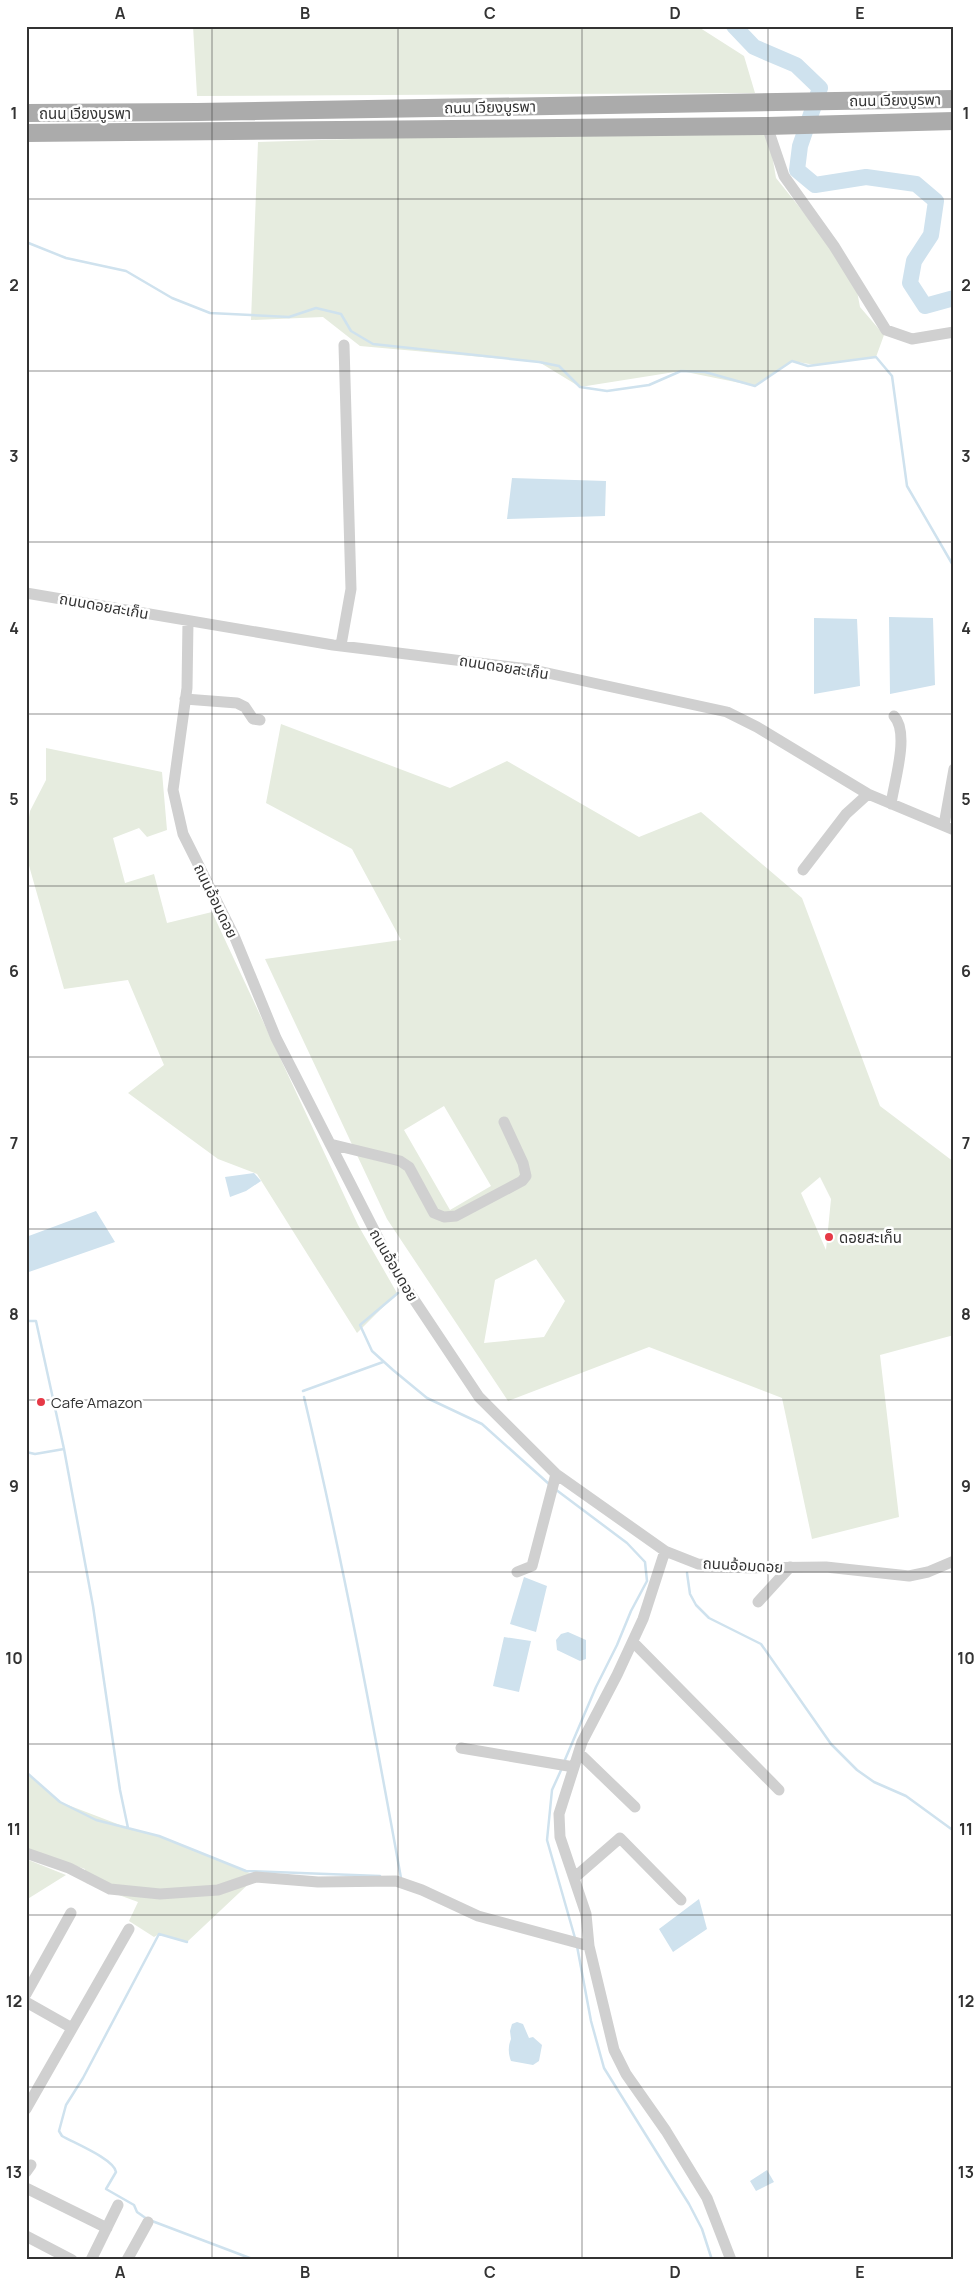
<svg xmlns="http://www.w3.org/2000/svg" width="980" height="2286" viewBox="0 0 980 2286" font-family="Manrope,'Noto Sans Thai',sans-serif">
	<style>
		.green { fill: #e6ecdf; fill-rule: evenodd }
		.water { fill: #cfe2ee }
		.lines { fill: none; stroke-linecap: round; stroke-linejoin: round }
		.stream { stroke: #cfe2ee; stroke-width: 2.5 }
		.river { stroke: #cfe2ee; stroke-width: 16 }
		.street { stroke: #d0d0d0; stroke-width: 11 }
		.primary { stroke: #ababab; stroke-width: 18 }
		.grid { fill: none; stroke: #333; stroke-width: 1; stroke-opacity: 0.55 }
		.poi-dot { fill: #e63946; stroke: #fff; stroke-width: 2 }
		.labels { text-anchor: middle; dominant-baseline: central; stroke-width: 5; stroke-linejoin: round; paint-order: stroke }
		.street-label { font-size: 15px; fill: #333; stroke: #fff }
		.poi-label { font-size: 15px; fill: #333; stroke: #fff; text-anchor: start }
		.neatline { fill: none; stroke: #333; stroke-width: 2 }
		.grid-label { font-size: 16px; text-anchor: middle; font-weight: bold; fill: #333 }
	</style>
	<rect width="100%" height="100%" fill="#fff"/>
	<!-- green -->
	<path class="green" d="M 193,26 L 697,26 L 744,56 L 755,93 L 197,96 Z
		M 767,126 L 776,178 L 829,244 L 857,291 L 860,307 L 884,335 L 876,357 L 815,365 L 792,361 L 755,386 L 681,371 L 580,387 L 539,362 L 360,346 L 323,317 L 251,320 L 258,142 Z
		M 281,724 L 450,788 L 507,761 L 639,837 L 701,812 L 802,898 L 880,1106 L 954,1162 L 954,1335 L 880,1355 L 899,1517 L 812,1539 L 782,1398 L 649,1347 L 508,1401 L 387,1219 L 265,959 L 401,940 L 352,849 L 266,803 ZM 444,1106 L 491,1186 L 450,1210 L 404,1130 ZM 820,1177 L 831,1199 L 826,1250 L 801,1193 ZM 536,1259 L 565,1301 L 544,1337 L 484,1343 L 495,1280 Z
		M 46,748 L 162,772 L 167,830 L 147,837 L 139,828 L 113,838 L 125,883 L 154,874 L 167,923 L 212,912 L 358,1225 L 397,1293 L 357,1333 L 257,1174 L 218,1159 L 128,1093 L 164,1065 L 128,980 L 64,989 L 26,855 L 26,836 L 30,811 L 46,780 Z
		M 26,1772 L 60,1802 L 128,1828 L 160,1836 L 246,1871 L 256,1877 L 187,1942 L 159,1934 L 154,1937 L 129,1921 L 138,1902 L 86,1883 L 85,1869 L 26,1849 Z
		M 26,1859 L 66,1875 L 26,1900 Z"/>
	<!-- water -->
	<path class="water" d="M 512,478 L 606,481 L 605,516 L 507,519 Z
		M 889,617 L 933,618 L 935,685 L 890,694 Z
		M 814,618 L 857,619 L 860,686 L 814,694 Z
		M 254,1173 L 261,1181 L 246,1191 L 230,1197 L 225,1177 Z
		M 96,1211 L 115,1242 L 26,1273 L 26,1237 Z
		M 524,1577 L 547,1586 L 536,1632 L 510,1624 Z
		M 568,1632 L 586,1640 L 586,1659 L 580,1661 L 557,1650 L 556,1640 L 561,1634 Z
		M 504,1637 L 531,1641 L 519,1692 L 493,1686 Z
		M 699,1899 L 707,1929 L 673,1952 L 659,1929 Z
		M 517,2022 L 523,2024 L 529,2038 L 533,2037 L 542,2045 L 539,2061 L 533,2065 L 511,2061 C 508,2053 508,2046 511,2039 L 510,2031 L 512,2024 Z
		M 767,2170 L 774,2182 L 756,2191 L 750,2181 Z"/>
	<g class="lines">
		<!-- stream -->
		<path class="stream" d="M 26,242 L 66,258 L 126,271 L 172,298 L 210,313 L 289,317 L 316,308 L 341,314 L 351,331 L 373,344 L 539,362 L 559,366 L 580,387 L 607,391 L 649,385 L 681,371 L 705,372 L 755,386 L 792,361 L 808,366 L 876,357 L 892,376 L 907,486 L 954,567
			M 398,1293 L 360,1325 L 372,1351 L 393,1370 L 427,1398 L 482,1424 L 549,1484
			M 26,1321 L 36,1321 L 64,1449
			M 303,1391 L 383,1362
			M 304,1397 C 342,1556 372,1717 401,1878
			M 26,1452 L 35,1454 L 64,1449 L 93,1606 L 120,1790 L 128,1828
			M 555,1489 L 627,1543 L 645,1562 L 647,1581 L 631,1611 L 617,1645 L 596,1687 L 564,1762
			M 687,1573 L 690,1594 L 696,1605 L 709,1618 L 761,1644 L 831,1744 L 857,1770 L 874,1782 L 906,1796 L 954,1831
			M 562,1768 L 552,1790 L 547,1840 L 575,1938
			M 26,1772 L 60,1802 L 96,1820 L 159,1836 L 246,1871 L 380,1876
			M 577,1946 L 591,2021 L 604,2068 L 689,2204 L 702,2229 L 712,2260
			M 147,2219 L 137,2212 L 134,2205 L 106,2189 L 116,2172 C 114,2159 74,2143 62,2136 L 59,2131 L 66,2105 L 83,2078 L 159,1934 L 187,1942
			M 152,2221 L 255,2260"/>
		<!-- river -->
		<path class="river" d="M 734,26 L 754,47 L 796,65 L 820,88 L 800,146 L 797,170 L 815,185 L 866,177 L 916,184 L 936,201 L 931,235 L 914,261 L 910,283 L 925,306 L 954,298"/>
		<!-- street -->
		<path class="street" d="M 767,126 L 784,176 L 834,246 L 886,330 L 912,339 L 954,332
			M 26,593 L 333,645 L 529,669 L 727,712 L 757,727 L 868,794 L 954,830
			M 188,621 L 187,688 L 173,790 L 183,834 L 235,938 L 276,1038 L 395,1271 L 479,1397 L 556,1474 L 665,1551 L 698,1564 L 749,1568 L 826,1567 L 909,1576 L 928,1572 L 954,1561
			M 341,645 L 351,589 L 344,345
			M 185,699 L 237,703 L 245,707 L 253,719 L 260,720
			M 891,804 C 894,782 910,733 894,716
			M 944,825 L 954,769
			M 803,870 L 846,814 L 868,794
			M 330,1144 L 400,1161 L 409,1167 L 434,1213 L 444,1217 L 456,1216 L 522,1181 L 526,1176 L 523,1163 L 504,1122
			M 665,1551 L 643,1619 L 617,1675 L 582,1742 L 559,1814 L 560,1837 L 586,1914 L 589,1946 L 614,2050 L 626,2074 L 666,2131 L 707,2198 L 731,2260
			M 517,1572 L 532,1566 L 556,1474
			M 758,1602 L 790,1567
			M 633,1642 L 779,1790
			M 461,1748 L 574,1767
			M 579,1753 L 635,1807
			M 26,1853 L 69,1868 L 110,1889 L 160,1894 L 218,1890 L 256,1877 L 318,1882 L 396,1881 L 422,1890 L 478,1916 L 589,1946
			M 574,1878 L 620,1838 L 681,1900
			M 26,1994 L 71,1913
			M 26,2002 L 72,2028
			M 26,2109 L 129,1929
			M 26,2172 L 31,2165
			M 26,2188 L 107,2228
			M 26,2236 L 72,2260
			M 91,2260 L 118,2205
			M 127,2260 L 148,2222"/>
		<!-- primary -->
		<path class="primary" d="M 26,113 L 197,112 L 954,99
			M 26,133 L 767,126 L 954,121"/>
	</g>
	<!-- grid -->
	<path class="grid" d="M 212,26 L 212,2260M 398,26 L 398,2260M 582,26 L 582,2260M 768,26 L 768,2260M 26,199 L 954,199M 26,371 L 954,371M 26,542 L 954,542M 26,714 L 954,714M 26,886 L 954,886M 26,1057 L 954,1057M 26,1229 L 954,1229M 26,1400 L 954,1400M 26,1572 L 954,1572M 26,1744 L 954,1744M 26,1915 L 954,1915M 26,2087 L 954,2087"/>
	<!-- markers -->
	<g class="poi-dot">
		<circle cx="829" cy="1237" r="5"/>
		<circle cx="41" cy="1402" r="5"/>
	</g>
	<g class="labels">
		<!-- street labels -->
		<g class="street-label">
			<text transform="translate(895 100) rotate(-1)">ถนน เวียงบูรพา</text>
			<text transform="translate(490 107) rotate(-1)">ถนน เวียงบูรพา</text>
			<text x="85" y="113">ถนน เวียงบูรพา</text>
			<text transform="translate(104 606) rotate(10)">ถนนดอยสะเก็น</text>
			<text transform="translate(504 667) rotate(9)">ถนนดอยสะเก็น</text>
			<text transform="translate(216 901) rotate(64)">ถนนอ้อมดอย</text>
			<text transform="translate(394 1265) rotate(60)">ถนนอ้อมดอย</text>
			<text transform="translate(743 1565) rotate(3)">ถนนอ้อมดอย</text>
		</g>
		<!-- poi labels -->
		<g class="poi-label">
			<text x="839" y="1237">ดอยสะเก็น</text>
			<text x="51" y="1402">Cafe Amazon</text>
		</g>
	</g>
	<!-- border -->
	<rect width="980" height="2286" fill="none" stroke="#ffffff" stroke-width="55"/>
	<rect x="28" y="28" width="924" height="2230" class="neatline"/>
	<g class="grid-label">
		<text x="120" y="19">A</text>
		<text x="305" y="19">B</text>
		<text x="490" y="19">C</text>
		<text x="675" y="19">D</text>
		<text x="860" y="19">E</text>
		<text x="14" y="119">1</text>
		<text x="966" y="119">1</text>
		<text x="14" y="291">2</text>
		<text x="966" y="291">2</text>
		<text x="14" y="462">3</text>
		<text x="966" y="462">3</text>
		<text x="14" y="634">4</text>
		<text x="966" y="634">4</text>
		<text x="14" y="805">5</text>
		<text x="966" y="805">5</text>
		<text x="14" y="977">6</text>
		<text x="966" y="977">6</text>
		<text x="14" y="1149">7</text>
		<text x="966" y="1149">7</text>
		<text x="14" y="1320">8</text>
		<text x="966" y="1320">8</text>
		<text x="14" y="1492">9</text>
		<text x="966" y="1492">9</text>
		<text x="14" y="1664">10</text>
		<text x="966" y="1664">10</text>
		<text x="14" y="1835">11</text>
		<text x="966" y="1835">11</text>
		<text x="14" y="2007">12</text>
		<text x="966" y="2007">12</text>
		<text x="14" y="2178">13</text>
		<text x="966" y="2178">13</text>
		<text x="120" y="2278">A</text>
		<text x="305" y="2278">B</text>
		<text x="490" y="2278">C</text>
		<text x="675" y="2278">D</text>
		<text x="860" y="2278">E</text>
	</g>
</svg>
